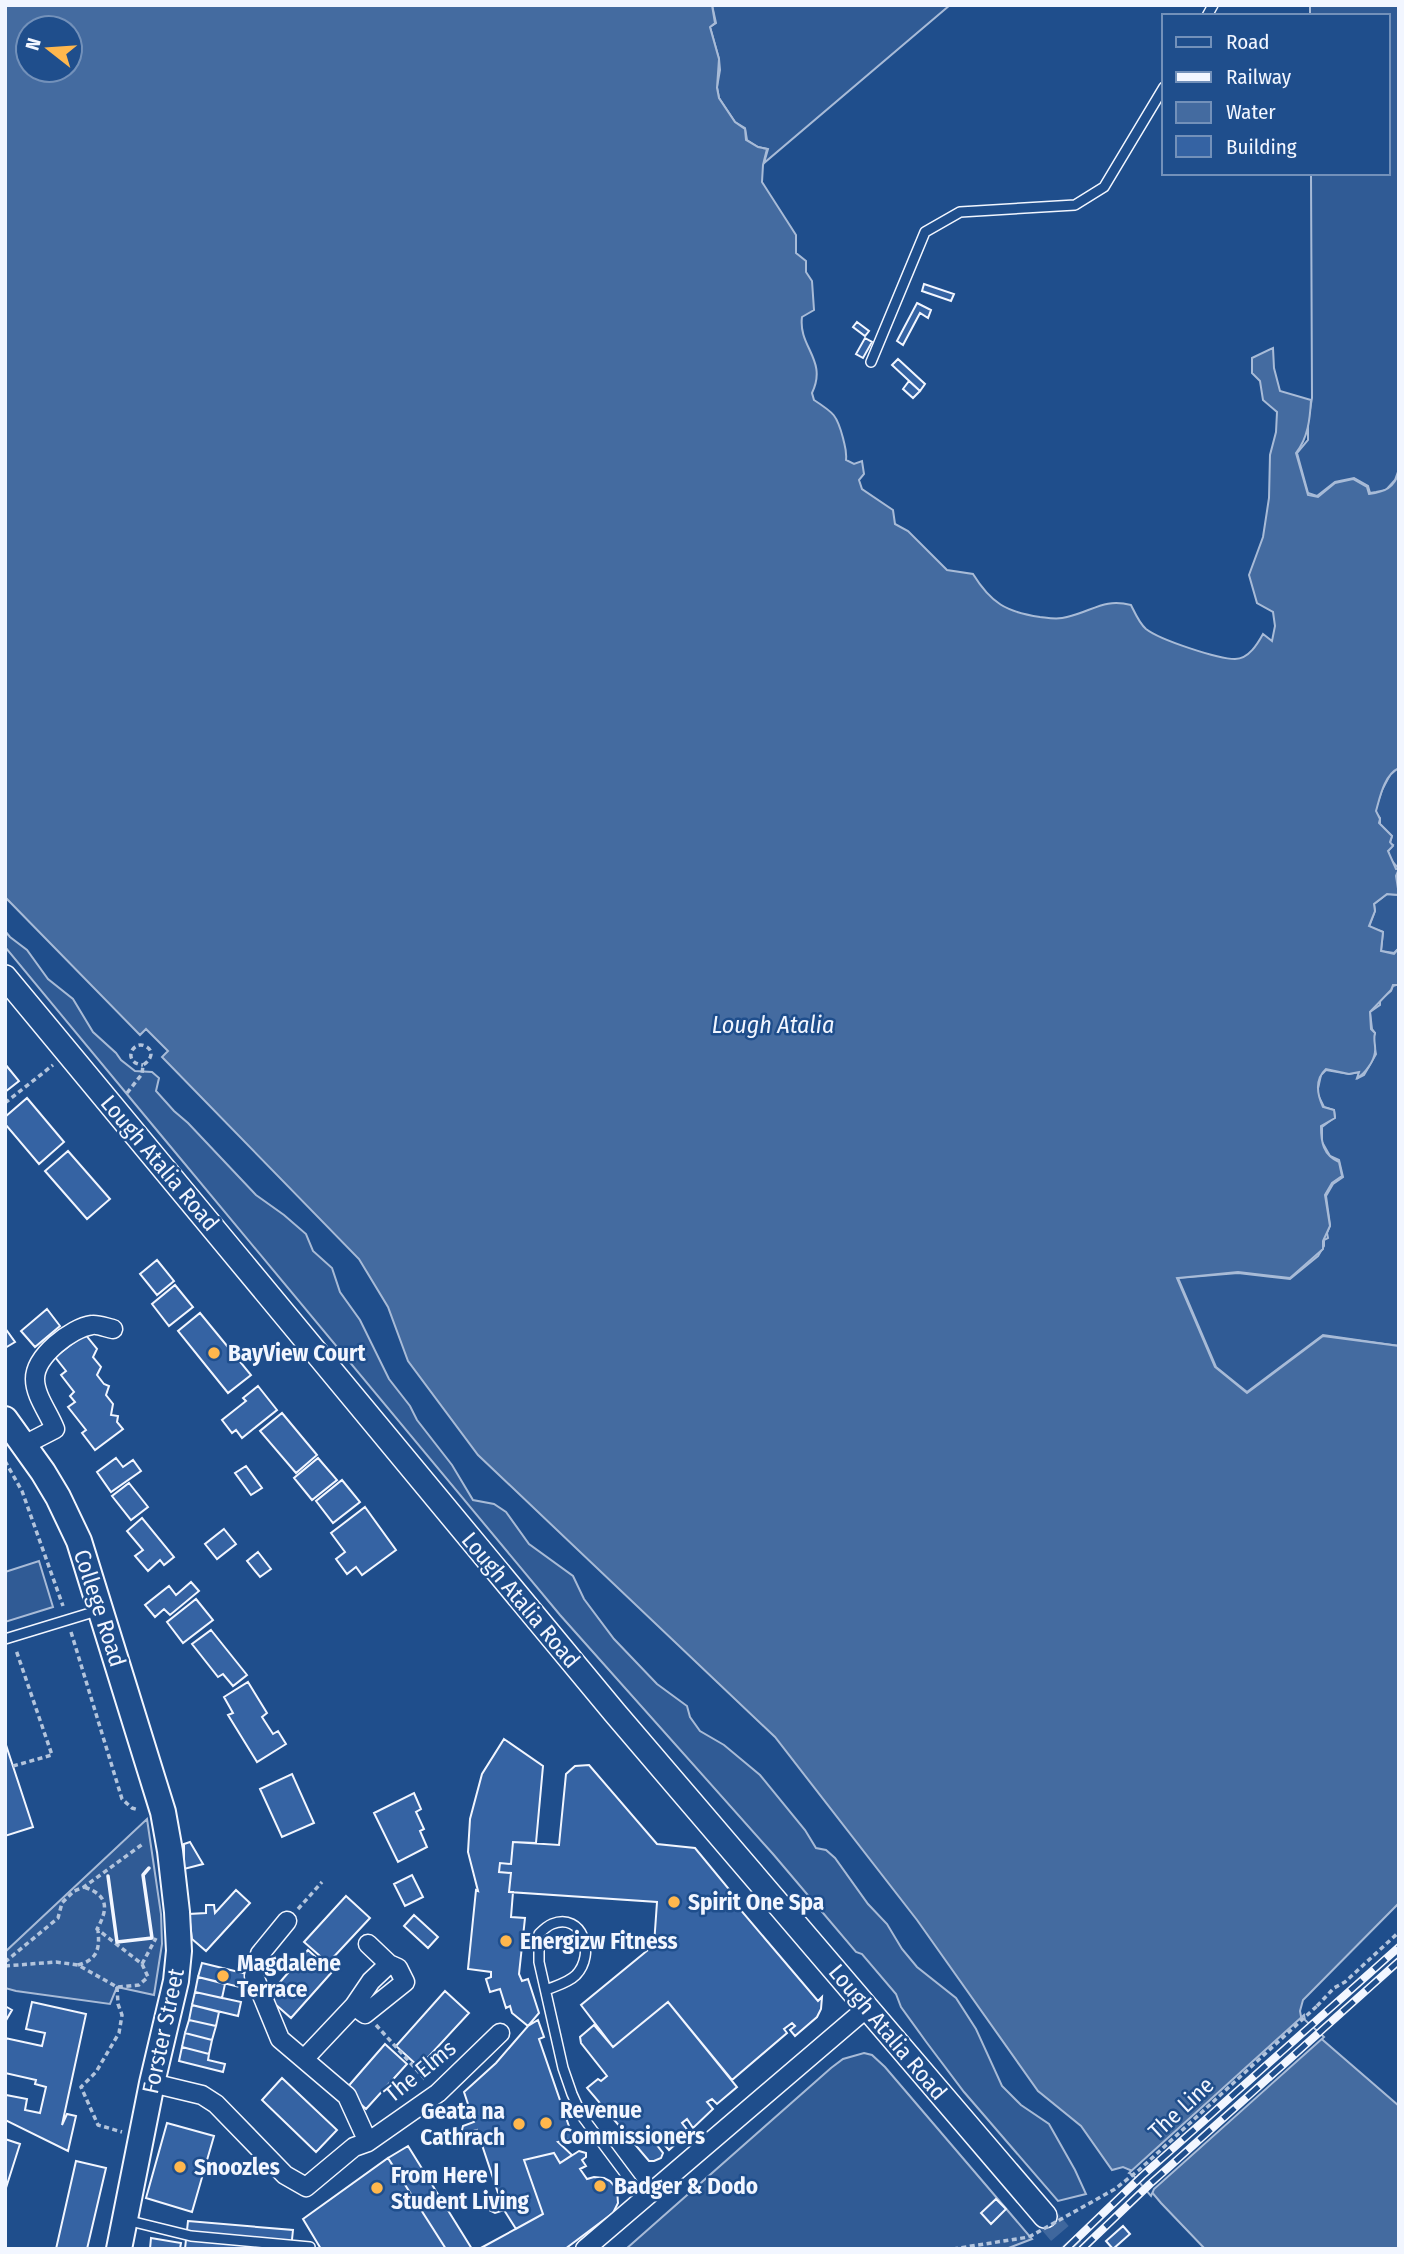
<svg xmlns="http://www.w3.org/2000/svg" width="1404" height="2254" viewBox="0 0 1404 2254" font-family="'Fira Sans Condensed',sans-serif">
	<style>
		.built { fill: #305b95; stroke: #a8bbd7; stroke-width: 2 }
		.water { fill: #446ba0; stroke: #a8bbd7; stroke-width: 2; fill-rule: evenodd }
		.pier { fill: #1f4e8c; stroke: #a8bbd7; stroke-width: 2 }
		.building { fill: #3563a3; stroke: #f2f6ff; stroke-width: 2 }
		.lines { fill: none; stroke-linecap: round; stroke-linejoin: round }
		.tertiary-tunnel { stroke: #3f679d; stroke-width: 23; stroke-dasharray: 23 11; stroke-linecap: butt }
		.service-casing { stroke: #f2f6ff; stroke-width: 12 }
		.minor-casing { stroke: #f2f6ff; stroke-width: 21 }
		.tertiary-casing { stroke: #f2f6ff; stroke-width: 26 }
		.secondary-casing { stroke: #f2f6ff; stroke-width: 28 }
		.path { stroke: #b3c4dc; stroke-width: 3.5; stroke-dasharray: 5 3.5; stroke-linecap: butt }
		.service { stroke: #1f4e8c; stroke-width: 9 }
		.minor { stroke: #1f4e8c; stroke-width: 18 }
		.tertiary { stroke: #1f4e8c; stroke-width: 23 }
		.secondary { stroke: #1f4e8c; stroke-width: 24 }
		.rail-casing { stroke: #f2f6ff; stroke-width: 8 }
		.rail { stroke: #1f4e8c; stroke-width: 5; stroke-dasharray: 16; stroke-linecap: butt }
		.path-bridge { stroke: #b3c4dc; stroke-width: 3.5; stroke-dasharray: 5 3.5; stroke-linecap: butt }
		.wall { stroke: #f2f6ff; stroke-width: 3.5 }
		.poi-dot { fill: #ffb74d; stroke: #1f4e8c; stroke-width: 2.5 }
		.labels { text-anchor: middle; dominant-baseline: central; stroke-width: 5; stroke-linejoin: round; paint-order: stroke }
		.street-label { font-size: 23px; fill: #f2f6ff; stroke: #1f4e8c }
		.poi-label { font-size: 23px; font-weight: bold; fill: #f2f6ff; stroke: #1f4e8c; text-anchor: start }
		.water-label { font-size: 24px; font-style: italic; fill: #f2f6ff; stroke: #1f4e8c }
	</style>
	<rect width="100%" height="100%" fill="#1f4e8c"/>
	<!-- built -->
	<path class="built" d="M 712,5 L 950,5 L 764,163 L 768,149 L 758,147 L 747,140 L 745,128 L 735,122 L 719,98 L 717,87 L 720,70 L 719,59 L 710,27 L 716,23 Z
		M 1310,5 L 1399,5 L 1399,469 L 1395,480 L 1386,490 L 1376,492 L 1370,493 L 1368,486 L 1354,478 L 1335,482 L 1317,496 L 1308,493 L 1297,453 L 1308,440 L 1308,421 L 1312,398 L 1311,173 L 1388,173 L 1388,16 L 1310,16 Z
		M 1399,768 L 1399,869 L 1390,859 L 1388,851 L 1393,845 L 1390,843 L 1392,836 L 1380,824 L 1380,818 L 1375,811 L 1382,790 L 1392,771 Z
		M 1387,894 L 1399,895 L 1399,948 L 1394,953 L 1381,951 L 1383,932 L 1369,927 L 1375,911 L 1374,904 Z
		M 5,931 L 10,937 L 27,950 L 48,979 L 73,999 L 93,1032 L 116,1053 L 121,1060 L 135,1071 L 152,1072 L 159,1078 L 156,1091 L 174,1111 L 188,1123 L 256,1195 L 284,1215 L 306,1234 L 313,1251 L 332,1268 L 340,1292 L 360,1320 L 389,1379 L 410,1406 L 417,1420 L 452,1465 L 473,1500 L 494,1504 L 506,1512 L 529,1544 L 573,1576 L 584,1599 L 614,1639 L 657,1684 L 687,1706 L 690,1717 L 700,1731 L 724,1745 L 760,1775 L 805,1830 L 816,1848 L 826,1850 L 835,1858 L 868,1904 L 887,1924 L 902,1949 L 917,1967 L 956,1998 L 976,2029 L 1002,2086 L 1021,2105 L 1049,2124 L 1075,2170 L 1086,2194 L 1058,2201 L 964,2092 L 927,2043 L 901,2007 L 896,1994 L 862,1954 L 856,1952 L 773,1854 L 560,1615 L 160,1134 L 5,947 Z
		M 1399,984 L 1399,1346 L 1323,1335 L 1247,1392 L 1216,1367 L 1178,1278 L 1238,1273 L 1290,1279 L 1318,1256 L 1324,1246 L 1324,1240 L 1328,1238 L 1327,1233 L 1330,1225 L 1326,1196 L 1333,1184 L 1343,1177 L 1339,1160 L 1330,1156 L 1322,1142 L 1322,1127 L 1335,1117 L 1334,1110 L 1324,1107 L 1317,1093 L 1321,1075 L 1326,1070 L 1349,1074 L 1360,1072 L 1358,1078 L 1364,1075 L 1376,1054 L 1373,1039 L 1375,1033 L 1372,1029 L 1370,1012 L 1380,1005 L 1380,1000 L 1391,991 L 1393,986 Z
		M 39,1561 L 53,1607 L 5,1622 L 5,1572 Z
		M 147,1819 L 161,1914 L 162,1944 L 154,1995 L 117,1987 L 110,2004 L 16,1991 L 5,1988 L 5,1952 Z
		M 864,2053 L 872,2055 L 885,2067 L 1032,2239 L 1006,2249 L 626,2249 L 831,2068 L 843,2059 Z"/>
	<!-- water -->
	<path class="water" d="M 5,5 L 712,5 L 715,23 L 710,27 L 719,59 L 717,88 L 719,98 L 735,122 L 745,129 L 746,140 L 758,147 L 767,149 L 763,165 L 762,182 L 796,235 L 796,253 L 806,261 L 806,272 L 812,281 L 814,310 L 802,317 C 798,347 828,360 812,393 L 814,400 C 834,413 837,415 843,438 C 845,447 847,451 846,460 L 854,464 L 862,461 L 864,474 L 859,480 L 862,489 L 893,510 L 895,524 L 908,531 L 947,570 L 973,574 C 991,603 1006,612 1040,617 C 1049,618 1058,620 1067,617 C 1093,611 1104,598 1131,605 C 1135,613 1139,623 1146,629 C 1160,640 1218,659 1235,659 C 1249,659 1258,643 1263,634 L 1272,641 L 1275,626 L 1273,612 L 1257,603 L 1249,575 L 1263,537 L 1269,498 L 1270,455 L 1276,432 L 1277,412 L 1263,400 L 1260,381 L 1252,373 L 1252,358 L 1273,348 L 1274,368 L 1280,391 L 1311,400 C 1310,419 1308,438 1296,453 L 1308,495 L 1318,497 L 1335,483 L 1353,479 L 1367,487 L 1369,494 C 1385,492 1394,488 1399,472 L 1399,768 C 1384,775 1380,797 1376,811 L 1380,819 L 1379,823 L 1392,836 L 1390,842 L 1393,846 L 1388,851 L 1396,869 L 1399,869 L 1396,876 L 1399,895 L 1387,894 L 1374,904 L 1375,911 L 1369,926 L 1383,932 L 1381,951 L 1394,954 L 1399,948 L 1399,985 L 1393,985 L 1391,990 L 1370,1012 L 1371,1029 L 1375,1033 C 1373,1041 1376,1045 1375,1052 C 1374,1061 1365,1074 1357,1078 L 1359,1072 L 1349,1074 L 1326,1069 C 1314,1080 1317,1094 1323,1107 L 1334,1110 L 1335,1118 L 1321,1126 C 1321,1142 1323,1155 1339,1162 L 1342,1176 L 1332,1183 L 1325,1195 L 1330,1226 L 1323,1241 L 1323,1249 L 1290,1278 L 1238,1272 L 1177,1278 L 1215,1367 L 1247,1393 L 1323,1336 L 1399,1346 L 1399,1903 L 1303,2000 L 1300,2011 L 1302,2022 L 1399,2106 L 1399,2249 L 1205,2249 L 1161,2203 L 1135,2172 L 1123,2167 L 1112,2170 L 1081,2126 L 1038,2091 L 917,1920 L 775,1737 L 478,1455 L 408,1361 L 388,1307 L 359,1259 L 162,1057 L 168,1051 L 146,1029 L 140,1035 L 5,897 ZM 28,28 L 70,28 L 70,70 L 28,70 Z"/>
	<!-- pier -->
	<path class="pier" d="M 1304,2015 L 1305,2020 L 1324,2037 L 1154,2189 L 1151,2196 L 1133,2175 L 1129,2173 Z"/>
	<!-- building -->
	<path class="building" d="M 924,284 L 954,294 L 951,301 L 922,291 Z
		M 917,303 L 931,310 L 928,318 L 920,313 L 903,345 L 897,341 Z
		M 857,322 L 869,331 L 865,336 L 853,327 Z
		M 865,338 L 872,342 L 863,358 L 856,354 Z
		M 898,359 L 925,384 L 920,391 L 892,365 Z
		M 909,381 L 920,391 L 913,398 L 903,389 Z
		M 5,1064 L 19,1081 L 5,1092 Z
		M 27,1098 L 64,1142 L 39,1164 L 5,1124 L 5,1117 Z
		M 68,1151 L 110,1199 L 87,1219 L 45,1171 Z
		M 157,1260 L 174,1281 L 157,1295 L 140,1274 Z
		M 175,1285 L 193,1307 L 169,1326 L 152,1304 Z
		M 47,1309 L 60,1326 L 35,1347 L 21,1331 Z
		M 200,1313 L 251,1375 L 228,1393 L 178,1331 Z
		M 5,1328 L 15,1342 L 5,1348 Z
		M 85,1334 L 97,1349 L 93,1357 L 101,1367 L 97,1375 L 104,1384 L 109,1386 L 106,1395 L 113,1404 L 111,1415 L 118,1416 L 117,1422 L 123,1429 L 95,1450 L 82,1433 L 86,1430 L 68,1407 L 75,1402 L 70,1396 L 74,1392 L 61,1375 L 66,1371 L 55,1357 Z
		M 258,1386 L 277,1410 L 242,1438 L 236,1430 L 232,1433 L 222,1420 L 246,1401 L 243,1398 Z
		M 282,1413 L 317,1455 L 296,1473 L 260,1431 Z
		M 116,1458 L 123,1467 L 133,1460 L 141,1471 L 111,1492 L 97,1472 Z
		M 318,1458 L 337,1480 L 312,1500 L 294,1478 Z
		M 246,1466 L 262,1488 L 251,1495 L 235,1473 Z
		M 342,1480 L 360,1502 L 333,1523 L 316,1501 Z
		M 129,1483 L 148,1507 L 131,1520 L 112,1496 Z
		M 365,1507 L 396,1550 L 362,1575 L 356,1567 L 347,1574 L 336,1559 L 345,1552 L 331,1533 Z
		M 142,1518 L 174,1557 L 164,1565 L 160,1560 L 148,1571 L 135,1556 L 143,1550 L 127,1531 Z
		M 224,1529 L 236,1544 L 217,1559 L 205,1544 Z
		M 258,1552 L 271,1569 L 260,1577 L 247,1561 Z
		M 191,1582 L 199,1591 L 170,1615 L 164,1609 L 155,1617 L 145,1605 L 169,1586 L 176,1595 Z
		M 196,1599 L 213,1620 L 183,1643 L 167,1622 Z
		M 211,1630 L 247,1675 L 233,1686 L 223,1674 L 218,1677 L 192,1644 Z
		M 248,1682 L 267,1713 L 262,1717 L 273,1734 L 278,1731 L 286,1744 L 257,1762 L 228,1715 L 233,1713 L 224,1697 Z
		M 504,1739 L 543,1766 L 536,1843 L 513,1842 L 511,1864 L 500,1863 L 499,1872 L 511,1873 L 509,1892 L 513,1892 L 511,1917 L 525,1918 L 519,1974 L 522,1981 L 528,1979 L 539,2013 L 528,2026 L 512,2013 L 510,2006 L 506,2008 L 500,1989 L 490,1992 L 486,1979 L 491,1977 L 491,1972 L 468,1969 L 476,1890 L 478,1891 L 468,1852 L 470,1819 L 482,1774 Z
		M 5,1742 L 33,1827 L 5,1836 Z
		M 589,1765 L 657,1844 L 695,1848 L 733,1894 L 733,1901 L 818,2001 L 822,1997 L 821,2009 L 817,2017 L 795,2036 L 790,2030 L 795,2026 L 792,2023 L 784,2029 L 787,2033 L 732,2080 L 668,2002 L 613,2047 L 581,2005 L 654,1945 L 657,1902 L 509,1892 L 511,1873 L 499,1872 L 500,1863 L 511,1864 L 513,1842 L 559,1845 L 566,1774 L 575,1766 Z
		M 292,1774 L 314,1823 L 282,1837 L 260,1789 Z
		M 414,1793 L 421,1809 L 416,1812 L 424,1829 L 420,1831 L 427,1847 L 398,1862 L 374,1813 Z
		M 190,1842 L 203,1864 L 184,1869 L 184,1844 Z
		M 412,1875 L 423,1897 L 405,1906 L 394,1884 Z
		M 236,1890 L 250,1903 L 206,1951 L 192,1939 L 189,1914 L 206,1913 L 206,1905 L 214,1905 L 215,1913 Z
		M 346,1896 L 370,1918 L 328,1963 L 304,1942 Z
		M 414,1915 L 438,1937 L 428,1948 L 404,1926 Z
		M 308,1950 L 332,1972 L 291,2018 L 267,1997 Z
		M 202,1963 L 247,1974 L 244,1988 L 198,1977 Z
		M 198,1977 L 225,1984 L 222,1998 L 195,1992 Z
		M 445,1991 L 469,2013 L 419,2067 L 396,2046 Z
		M 195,1992 L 241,2002 L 238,2016 L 192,2005 Z
		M 32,2002 L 86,2014 L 62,2125 L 67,2114 L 76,2116 L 68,2151 L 5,2120 L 6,2095 L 27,2099 L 25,2110 L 40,2113 L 46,2087 L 35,2084 L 36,2080 L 5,2073 L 5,2038 L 42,2046 L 45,2033 L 26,2029 Z
		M 668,2002 L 737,2087 L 717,2104 L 712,2099 L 707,2102 L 713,2109 L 693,2128 L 687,2119 L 682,2123 L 689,2132 L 669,2150 L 661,2141 L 656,2144 L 663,2153 L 661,2158 L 654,2161 L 649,2161 L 587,2088 L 598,2079 L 601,2081 L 607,2076 L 581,2043 L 580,2037 L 594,2025 L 613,2047 Z
		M 192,2005 L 219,2012 L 216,2026 L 189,2020 Z
		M 5,2006 L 12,2010 L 5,2022 Z
		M 189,2020 L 216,2026 L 212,2040 L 185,2033 Z
		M 538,2020 L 544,2037 L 539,2039 L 573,2138 L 558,2142 L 572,2155 L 560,2163 L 554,2153 L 524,2160 L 543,2214 L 516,2229 L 504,2210 L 495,2213 L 489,2210 L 491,2206 L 501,2202 L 477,2130 L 466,2133 L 462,2130 L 463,2126 L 474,2122 L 464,2092 L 496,2063 L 528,2026 Z
		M 185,2033 L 212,2040 L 209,2054 L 182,2047 Z
		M 385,2044 L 407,2064 L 366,2109 L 345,2090 Z
		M 182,2047 L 209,2054 L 208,2060 L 225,2064 L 223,2072 L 179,2061 Z
		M 282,2078 L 337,2130 L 316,2152 L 262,2100 Z
		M 167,2123 L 214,2136 L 192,2212 L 146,2198 Z
		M 5,2139 L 20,2144 L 5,2191 Z
		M 408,2146 L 472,2249 L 446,2249 L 388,2158 Z
		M 579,2151 L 586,2153 L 586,2157 L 582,2160 L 586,2166 L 580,2169 L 587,2179 L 594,2177 L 604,2178 L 610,2181 L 617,2189 L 618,2203 L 613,2213 L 565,2249 L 479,2249 L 543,2214 L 524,2160 L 554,2153 L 560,2163 Z
		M 388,2158 L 446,2249 L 321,2249 L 303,2219 Z
		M 76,2161 L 106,2168 L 87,2249 L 56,2249 Z
		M 996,2199 L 1006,2209 L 991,2224 L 981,2213 Z
		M 188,2221 L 293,2230 L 291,2249 L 185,2249 Z
		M 1123,2226 L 1130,2234 L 1113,2249 L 1106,2241 Z
		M 151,2238 L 181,2243 L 180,2249 L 150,2249 Z"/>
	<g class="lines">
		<!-- tertiary-tunnel -->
		<path class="tertiary-tunnel" d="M 1045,2216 L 1073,2249"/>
		<defs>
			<path id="service" d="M 1207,16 L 1213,5
				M 871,362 L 925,232 L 960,212 L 1075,205 L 1104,187 L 1164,87
				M 5,1639 L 100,1610
				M 546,1990 C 555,1986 568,1983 576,1975 C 596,1954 583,1912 552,1924 C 547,1926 542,1931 539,1934 L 539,1962 L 563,2068 L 572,2094 L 582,2116 L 644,2199
				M 126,2220 L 191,2236 L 310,2247"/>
			<path id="minor" d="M 24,1445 L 55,1429 C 49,1413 35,1396 35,1379 C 35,1356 71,1328 92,1325 C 98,1324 107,1328 113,1329
				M 287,1921 L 260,1954 L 254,1976 L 280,2039 L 347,2096 L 368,2142
				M 368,1944 L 389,1964
				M 304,2059 L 354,2006 L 371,1981 L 389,1964 L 398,1968 L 405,1982 L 365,2014 L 354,2006
				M 152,2083 L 202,2095 L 216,2104 L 285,2175 L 306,2187 L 354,2147 L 368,2142 L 438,2093 L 500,2033
				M 585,2249 L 868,2007"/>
			<path id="tertiary" d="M 5,977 L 615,1713 L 1045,2216"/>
			<path id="secondary" d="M 5,1419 L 43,1472 L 58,1497 L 79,1541 L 163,1812 L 170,1851 L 177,1912 L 179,1951 L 176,1981 L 152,2083 L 119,2249"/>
		</defs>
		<!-- service casing -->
		<use href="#service" class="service-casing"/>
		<!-- minor casing -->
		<use href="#minor" class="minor-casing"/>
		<!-- tertiary casing -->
		<use href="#tertiary" class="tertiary-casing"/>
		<!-- secondary casing -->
		<use href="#secondary" class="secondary-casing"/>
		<!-- path -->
		<path class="path" d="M 127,1093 L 142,1074 L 143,1065 C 150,1061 156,1051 145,1046 C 132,1040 122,1063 143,1065
			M 5,1103 L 53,1065
			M 5,1461 L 22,1491 L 63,1606
			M 71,1632 L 122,1799 L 132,1808 L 139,1810
			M 13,1766 L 52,1755 L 16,1650
			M 298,1909 L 322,1882
			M 5,1962 L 58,1918 L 62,1903 L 74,1891 L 84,1887 L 144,1843
			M 142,1964 L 156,1938
			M 78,1965 C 97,1960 100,1949 98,1931
			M 5,1966 L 56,1962 L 78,1965 L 117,1987 L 139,1985 L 148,1977 L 142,1964 L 97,1929 C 109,1908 108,1895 84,1887
			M 117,1987 L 118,2004 L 122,2015 L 119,2033 L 96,2072 L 81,2087 L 98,2125 L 122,2132
			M 1317,2006 L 1334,1988 L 1345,1982 L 1399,1932
			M 376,2025 L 425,2079
			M 953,2249 L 1029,2237"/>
		<!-- service -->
		<use href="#service" class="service"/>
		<!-- minor -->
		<use href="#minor" class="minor"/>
		<!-- tertiary -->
		<use href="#tertiary" class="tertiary"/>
		<!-- secondary -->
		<use href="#secondary" class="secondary"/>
		<defs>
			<path id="rail" d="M 1066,2249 L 1142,2176 L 1399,1947
				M 1082,2249 L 1150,2184 L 1399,1961"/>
		</defs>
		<!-- rail casing -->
		<use href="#rail" class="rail-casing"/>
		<!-- rail -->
		<use href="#rail" class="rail"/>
		<!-- path-bridge -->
		<path class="path-bridge" d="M 1029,2237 L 1115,2189 L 1139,2170 L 1317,2006"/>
		<!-- wall -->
		<path class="wall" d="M 108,1876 L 117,1942 L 152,1938 L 143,1875 L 149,1868"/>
	</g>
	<!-- markers -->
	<g class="poi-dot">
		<circle cx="214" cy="1353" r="7"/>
		<circle cx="674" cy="1902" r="7"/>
		<circle cx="506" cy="1941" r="7"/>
		<circle cx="223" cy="1976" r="7"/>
		<circle cx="546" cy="2123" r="7"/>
		<circle cx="519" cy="2124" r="7"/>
		<circle cx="180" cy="2167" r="7"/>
		<circle cx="600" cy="2186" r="7"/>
		<circle cx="377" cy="2188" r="7"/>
	</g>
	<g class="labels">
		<!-- street labels -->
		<g class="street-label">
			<text transform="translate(160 1163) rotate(50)">Lough Atalia Road</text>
			<text transform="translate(521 1600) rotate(50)">Lough Atalia Road</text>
			<text transform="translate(100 1608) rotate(72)">College Road</text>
			<text transform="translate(163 2031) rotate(-78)">Forster Street</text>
			<text transform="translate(888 2032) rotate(50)">Lough Atalia Road</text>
			<text transform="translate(420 2071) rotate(-39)">The Elms</text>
			<text transform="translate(1181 2108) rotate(-43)">The Line</text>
		</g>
		<!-- poi labels -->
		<g class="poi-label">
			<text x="228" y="1353">BayView Court</text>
			<text x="688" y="1902">Spirit One Spa</text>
			<text x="520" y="1941">Energizw Fitness</text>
			<text x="237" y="1963">Magdalene<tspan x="237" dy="26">Terrace</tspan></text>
			<text x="560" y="2110">Revenue<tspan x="560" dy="26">Commissioners</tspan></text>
			<text x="505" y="2111" text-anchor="end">Geata na<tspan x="505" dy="26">Cathrach</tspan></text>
			<text x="194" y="2167">Snoozles</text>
			<text x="391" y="2175">From Here |<tspan x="391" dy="26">Student Living</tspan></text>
			<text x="614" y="2186">Badger &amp; Dodo</text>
		</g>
		<!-- water labels -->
		<g class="water-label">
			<text x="773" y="1025">Lough Atalia</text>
		</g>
	</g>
	<!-- border -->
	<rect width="1404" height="2254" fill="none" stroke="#f2f6ff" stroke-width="14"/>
	<!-- legend -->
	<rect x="1162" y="14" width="228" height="161" fill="#1f4e8c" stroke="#7391ba" stroke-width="2"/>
	<rect x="1176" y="37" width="35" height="10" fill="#1f4e8c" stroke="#7391ba" stroke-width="2"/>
	<text x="1226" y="49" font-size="21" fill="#f2f6ff">Road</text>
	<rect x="1176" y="72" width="35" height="10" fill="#f2f6ff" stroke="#7391ba" stroke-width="2"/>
	<text x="1226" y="84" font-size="21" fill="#f2f6ff">Railway</text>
	<rect x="1176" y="102" width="35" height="21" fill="#446ba0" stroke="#7391ba" stroke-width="2"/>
	<text x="1226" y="119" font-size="21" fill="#f2f6ff">Water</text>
	<rect x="1176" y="136" width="35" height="21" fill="#3563a3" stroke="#7391ba" stroke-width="2"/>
	<text x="1226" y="154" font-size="21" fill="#f2f6ff">Building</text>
	<!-- north arrow -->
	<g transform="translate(49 49) rotate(287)"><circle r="33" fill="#1f4e8c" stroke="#7391ba" stroke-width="2"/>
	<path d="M0-5L12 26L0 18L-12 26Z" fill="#ffb74d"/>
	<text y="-10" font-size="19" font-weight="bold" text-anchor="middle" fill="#f2f6ff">N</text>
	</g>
</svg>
